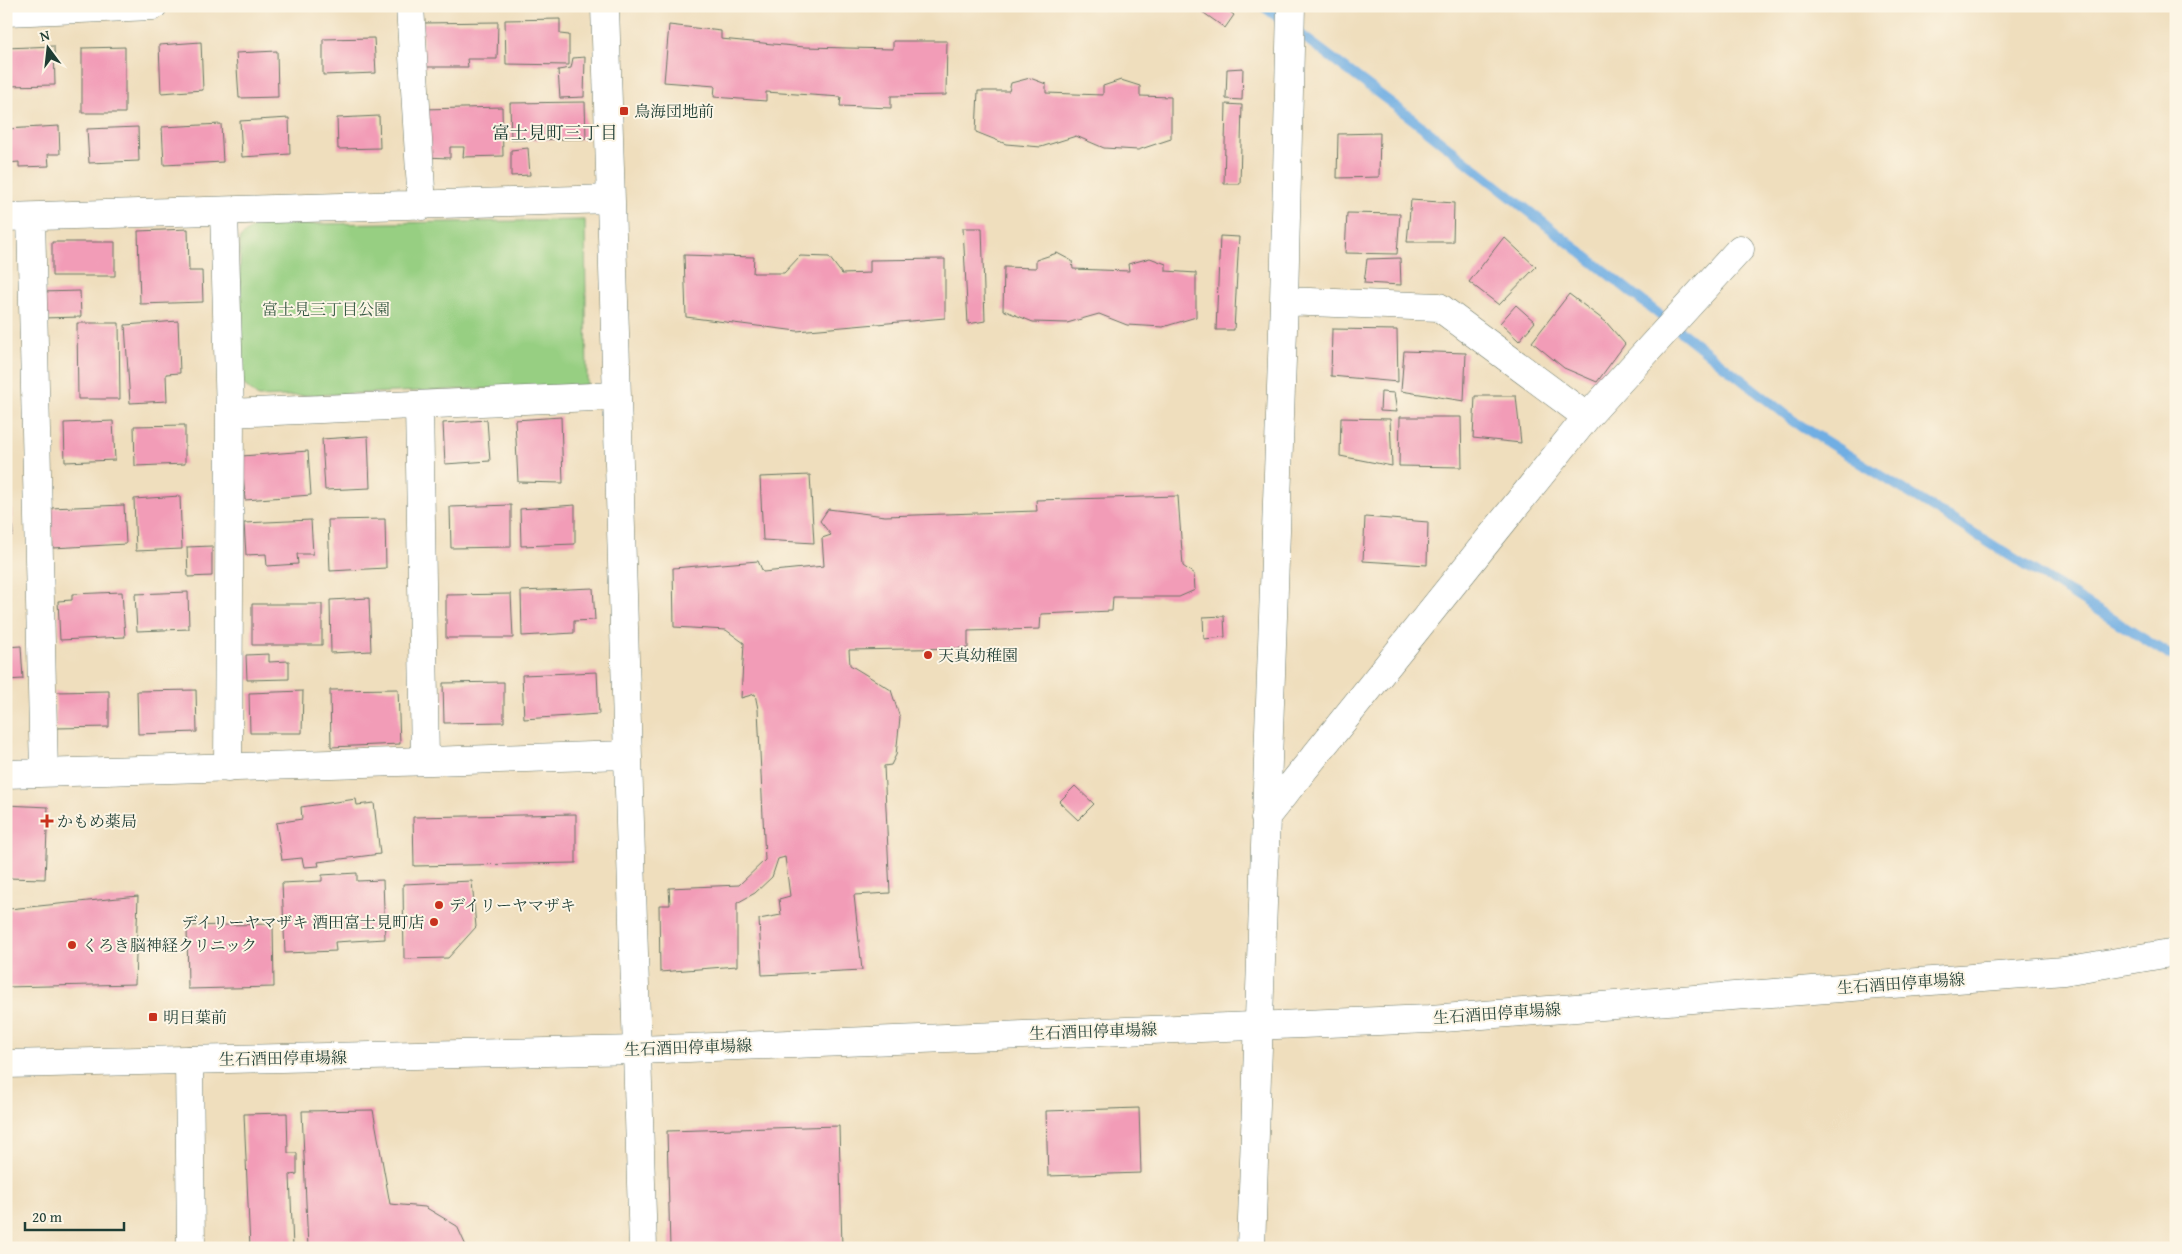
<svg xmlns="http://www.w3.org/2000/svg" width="2182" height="1254" viewBox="0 0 2182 1254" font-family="'Gentium Book Plus','Noto Serif JP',serif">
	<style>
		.green { fill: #97cf82; stroke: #5b865b }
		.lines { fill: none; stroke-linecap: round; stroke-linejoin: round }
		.stream { stroke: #70aee3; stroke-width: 10 }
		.building { fill: #f29cb7 }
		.minor-casing { stroke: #687564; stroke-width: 29 }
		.major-casing { stroke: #687564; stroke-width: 29 }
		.minor { stroke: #fff; stroke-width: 28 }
		.major { stroke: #fff; stroke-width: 28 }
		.poi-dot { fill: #c8321e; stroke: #fcf5e5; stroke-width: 2 }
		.labels { text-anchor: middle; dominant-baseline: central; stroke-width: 4; stroke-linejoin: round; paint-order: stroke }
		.poi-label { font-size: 16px; fill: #1f3d34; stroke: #fcf5e5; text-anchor: start }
		.park-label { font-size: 16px; fill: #375a44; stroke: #fcf5e5 }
		.street-label { font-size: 16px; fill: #1f3d34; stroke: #fcf5e5 }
		.neighbourhood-label { font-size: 18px; fill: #1f3d34; stroke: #fcf5e5 }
	</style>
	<rect width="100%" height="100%" fill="#fcf5e5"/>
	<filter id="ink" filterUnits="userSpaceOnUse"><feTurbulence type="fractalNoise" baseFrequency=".02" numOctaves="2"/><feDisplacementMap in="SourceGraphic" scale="10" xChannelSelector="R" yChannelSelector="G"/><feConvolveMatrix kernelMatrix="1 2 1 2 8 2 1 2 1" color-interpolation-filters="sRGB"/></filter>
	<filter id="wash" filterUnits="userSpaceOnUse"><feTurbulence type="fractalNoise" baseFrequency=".0096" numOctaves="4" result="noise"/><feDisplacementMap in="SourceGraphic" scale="20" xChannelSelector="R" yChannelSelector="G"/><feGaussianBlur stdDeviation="1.12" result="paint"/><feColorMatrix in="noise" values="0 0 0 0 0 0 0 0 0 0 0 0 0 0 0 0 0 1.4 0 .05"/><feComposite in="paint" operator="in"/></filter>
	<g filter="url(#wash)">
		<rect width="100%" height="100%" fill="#efdebd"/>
		<!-- green -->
		<path class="green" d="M 585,220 L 587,385 L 258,397 L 240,381 L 240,238 L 255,225 Z"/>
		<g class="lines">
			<!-- stream -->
			<path class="stream" d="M 1263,6 L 1415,121 L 1795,422 L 2176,659"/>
		</g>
		<g id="blocks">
			<!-- building -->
			<path class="building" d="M 1194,6 L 1222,6 L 1234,15 L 1225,28 Z
				M 560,19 L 560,34 L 569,35 L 569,65 L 506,64 L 505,20 Z
				M 498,22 L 497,59 L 467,59 L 468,67 L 423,67 L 422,23 Z
				M 669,25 L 721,31 L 721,39 L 804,47 L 893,49 L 893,41 L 947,41 L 946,95 L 891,96 L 891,108 L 840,106 L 841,97 L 766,92 L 766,101 L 714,97 L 715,86 L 664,82 Z
				M 374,38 L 376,73 L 323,75 L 323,39 Z
				M 201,42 L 203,90 L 161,93 L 159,45 Z
				M 54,46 L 55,85 L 6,86 L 6,48 Z
				M 125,47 L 125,113 L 82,113 L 82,48 Z
				M 277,51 L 278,97 L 239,98 L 236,53 Z
				M 585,57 L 584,97 L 560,98 L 558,70 L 571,68 L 573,58 Z
				M 1243,68 L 1242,100 L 1226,99 L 1227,69 Z
				M 1030,78 L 1046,84 L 1046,93 L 1103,95 L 1103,86 L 1121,80 L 1140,86 L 1140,96 L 1171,97 L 1171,139 L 1138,150 L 1104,148 L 1076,136 L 1041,147 L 1006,144 L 976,132 L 978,91 L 1009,91 L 1011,83 Z
				M 585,102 L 586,139 L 511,140 L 510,103 Z
				M 1226,104 L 1242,105 L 1240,184 L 1224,184 Z
				M 502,107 L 503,156 L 463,157 L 464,147 L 450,147 L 450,158 L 424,157 L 424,109 Z
				M 379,116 L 380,148 L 338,149 L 337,118 Z
				M 289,118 L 290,154 L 242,157 L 240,121 Z
				M 221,124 L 223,162 L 164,165 L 162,127 Z
				M 59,126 L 60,154 L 48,154 L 49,166 L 19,167 L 19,162 L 7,163 L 6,129 Z
				M 138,127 L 139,161 L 89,163 L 87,129 Z
				M 1380,133 L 1379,177 L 1337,178 L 1338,134 Z
				M 528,148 L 530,175 L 511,176 L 511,150 Z
				M 1411,200 L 1454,203 L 1453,242 L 1407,242 Z
				M 1347,213 L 1400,214 L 1397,254 L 1345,253 Z
				M 963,228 L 982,228 L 985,321 L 968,324 Z
				M 188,229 L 189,271 L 202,271 L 203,302 L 140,304 L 138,231 Z
				M 1220,236 L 1239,237 L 1234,330 L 1216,330 Z
				M 1504,237 L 1536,267 L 1499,305 L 1469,282 Z
				M 52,242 L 115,242 L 115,276 L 52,276 Z
				M 1057,253 L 1072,261 L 1073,269 L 1129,271 L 1128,264 L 1150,258 L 1166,264 L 1166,271 L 1196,273 L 1196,317 L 1163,327 L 1127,325 L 1099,314 L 1067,323 L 1033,322 L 1003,310 L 1004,267 L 1036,268 L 1036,260 Z
				M 684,255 L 754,257 L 753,273 L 784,273 L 800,256 L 829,257 L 842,274 L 870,273 L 870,260 L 945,259 L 945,318 L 797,331 L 686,317 Z
				M 1400,258 L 1401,285 L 1364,283 L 1367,259 Z
				M 80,291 L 81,317 L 42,318 L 41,292 Z
				M 1569,294 L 1606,322 L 1625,344 L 1597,382 L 1564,368 L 1532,342 Z
				M 1516,305 L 1535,322 L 1519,341 L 1500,323 Z
				M 178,321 L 180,373 L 166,374 L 167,401 L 130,403 L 125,325 Z
				M 77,323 L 119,323 L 120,399 L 78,399 Z
				M 1332,329 L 1397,330 L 1398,382 L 1331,376 Z
				M 1404,351 L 1466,353 L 1464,401 L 1401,391 Z
				M 1381,392 L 1394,393 L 1397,412 L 1380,411 Z
				M 1475,396 L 1516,396 L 1521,443 L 1473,438 Z
				M 561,417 L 563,483 L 518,482 L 515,420 Z
				M 1400,417 L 1461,417 L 1462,467 L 1399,466 Z
				M 1341,418 L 1390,419 L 1392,466 L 1340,456 Z
				M 487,420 L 490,461 L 445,464 L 443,423 Z
				M 113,421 L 115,460 L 65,462 L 64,423 Z
				M 185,425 L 185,464 L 135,466 L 134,426 Z
				M 368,436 L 370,488 L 325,490 L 322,439 Z
				M 308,451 L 311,495 L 245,500 L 242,456 Z
				M 810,475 L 814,543 L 763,540 L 760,477 Z
				M 180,496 L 182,549 L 136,551 L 134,499 Z
				M 1178,496 L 1183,566 L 1194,574 L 1195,590 L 1179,597 L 1113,597 L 1112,611 L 1041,614 L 1040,629 L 968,631 L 968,648 L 849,650 L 850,665 L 891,690 L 900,718 L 896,755 L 891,765 L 884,766 L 890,893 L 854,895 L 862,970 L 762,975 L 759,919 L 781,915 L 779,899 L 790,896 L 785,857 L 778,859 L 772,877 L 755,893 L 737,903 L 737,966 L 660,972 L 659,905 L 670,905 L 669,888 L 739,885 L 765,860 L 758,709 L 755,694 L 741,698 L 744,643 L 726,630 L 674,627 L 673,568 L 758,561 L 763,572 L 824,566 L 822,538 L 831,535 L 820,521 L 828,509 L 885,516 L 1037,511 L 1036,500 Z
				M 6,503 L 11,503 L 13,535 L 6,536 Z
				M 124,505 L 126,544 L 53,548 L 50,508 Z
				M 511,505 L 511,547 L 451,548 L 450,507 Z
				M 575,505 L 575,544 L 521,546 L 520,509 Z
				M 1365,517 L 1428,522 L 1427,565 L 1363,561 Z
				M 385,519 L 386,568 L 330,571 L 328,520 Z
				M 311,520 L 313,554 L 297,554 L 298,564 L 267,566 L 266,554 L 246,555 L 244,523 Z
				M 212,546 L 212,576 L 188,577 L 187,547 Z
				M 593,588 L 595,620 L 574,621 L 574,633 L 522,636 L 521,591 Z
				M 122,592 L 125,637 L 60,640 L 58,601 L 72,600 L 72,594 Z
				M 188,592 L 189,629 L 137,631 L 135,594 Z
				M 511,594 L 513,638 L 446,638 L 446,595 Z
				M 369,598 L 371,651 L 331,653 L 330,600 Z
				M 252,604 L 322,604 L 322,645 L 252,645 Z
				M 1224,616 L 1225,637 L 1204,639 L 1203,617 Z
				M 21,646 L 23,679 L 6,680 L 6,647 Z
				M 269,654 L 269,662 L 289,661 L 289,679 L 247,680 L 246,655 Z
				M 597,672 L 599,714 L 524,719 L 522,675 Z
				M 504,682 L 504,722 L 444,723 L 443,683 Z
				M 398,689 L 400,744 L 331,747 L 330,690 Z
				M 196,690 L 197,732 L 138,734 L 137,691 Z
				M 109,691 L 109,727 L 56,728 L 55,692 Z
				M 303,691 L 302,733 L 250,733 L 249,693 Z
				M 1075,786 L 1094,804 L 1078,820 L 1059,802 Z
				M 356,799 L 357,805 L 374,803 L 380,854 L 318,862 L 319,866 L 304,867 L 302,858 L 282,860 L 276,823 L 302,819 L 301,807 Z
				M 6,805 L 48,807 L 45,879 L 6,878 Z
				M 576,814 L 576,863 L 414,866 L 413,817 Z
				M 357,873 L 357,881 L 383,880 L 385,939 L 335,942 L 336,951 L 285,953 L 282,883 L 322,881 L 322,875 Z
				M 472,881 L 476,927 L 448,958 L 404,959 L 403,884 Z
				M 138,896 L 135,984 L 6,987 L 9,909 Z
				M 273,924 L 274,987 L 188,989 L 187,926 Z
				M 1139,1108 L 1141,1173 L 1048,1176 L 1046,1111 Z
				M 373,1110 L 390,1204 L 425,1207 L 457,1226 L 467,1248 L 308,1248 L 302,1111 Z
				M 287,1113 L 288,1153 L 297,1153 L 297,1174 L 290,1175 L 293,1248 L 250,1248 L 244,1114 Z
				M 839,1126 L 842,1248 L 670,1248 L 667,1131 Z"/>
		</g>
	</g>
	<g filter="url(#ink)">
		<use href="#blocks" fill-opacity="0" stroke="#687564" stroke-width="1"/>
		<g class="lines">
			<defs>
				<path id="minor" d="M 410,6 L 422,206
					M 605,6 L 643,1248
					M 6,12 L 153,6
					M 224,212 L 230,413 L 228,768
					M 6,217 L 610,199
					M 31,217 L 44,773
					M 1284,301 L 1439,307 L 1587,417
					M 419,405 L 425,761
					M 230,413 L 616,396
					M 6,774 L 626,755
					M 1265,818 L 1587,417 L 1740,249
					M 189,1060 L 191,1248
					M 1251,1248 L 1284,301 L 1291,6"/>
				<path id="major" d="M 6,1064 L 638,1050 L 1430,1019 L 2064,971 L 2176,952"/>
			</defs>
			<!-- minor casing -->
			<use href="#minor" class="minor-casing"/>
			<!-- major casing -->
			<use href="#major" class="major-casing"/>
			<!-- minor -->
			<use href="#minor" class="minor"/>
			<!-- major -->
			<use href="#major" class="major"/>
		</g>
	</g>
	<!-- markers -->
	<g class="poi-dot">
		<rect x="619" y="106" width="10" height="10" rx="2.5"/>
		<circle cx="928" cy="655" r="5"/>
		<path d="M44.5 813.5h5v5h5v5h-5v5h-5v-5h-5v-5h5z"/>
		<circle cx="439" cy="905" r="5"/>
		<circle cx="434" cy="922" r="5"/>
		<circle cx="72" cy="945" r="5"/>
		<rect x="148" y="1012" width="10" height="10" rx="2.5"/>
	</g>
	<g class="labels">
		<!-- poi labels -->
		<g class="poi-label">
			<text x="634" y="111">鳥海団地前</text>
			<text x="938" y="655">天真幼稚園</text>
			<text x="57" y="821">かもめ薬局</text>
			<text x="449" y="905">デイリーヤマザキ</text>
			<text x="424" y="922" text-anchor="end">デイリーヤマザキ 酒田富士見町店</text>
			<text x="82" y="945">くろき脳神経クリニック</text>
			<text x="163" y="1017">明日葉前</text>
		</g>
		<!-- park labels -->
		<g class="park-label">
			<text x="326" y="309">富士見三丁目公園</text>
		</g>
		<!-- street labels -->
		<g class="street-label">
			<text transform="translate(1901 983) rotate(-4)">生石酒田停車場線</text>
			<text transform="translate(1497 1013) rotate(-4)">生石酒田停車場線</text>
			<text transform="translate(1093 1031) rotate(-2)">生石酒田停車場線</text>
			<text transform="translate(688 1047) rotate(-2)">生石酒田停車場線</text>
			<text transform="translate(283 1058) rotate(-1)">生石酒田停車場線</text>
		</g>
		<!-- neighbourhood labels -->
		<g class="neighbourhood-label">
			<text x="555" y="132">富士見町三丁目</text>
		</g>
	</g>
	<!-- margin -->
	<rect width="2182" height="1254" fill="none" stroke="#fcf5e5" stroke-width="25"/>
	<!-- north arrow -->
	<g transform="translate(48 48) rotate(345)" stroke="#fcf5e5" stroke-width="4" paint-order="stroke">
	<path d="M0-4L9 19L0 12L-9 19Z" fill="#1f3d34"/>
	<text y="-8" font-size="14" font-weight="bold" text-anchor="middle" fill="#1f3d34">N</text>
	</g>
	<!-- scale -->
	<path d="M25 1222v8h99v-8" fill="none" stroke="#1f3d34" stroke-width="2.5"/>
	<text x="32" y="1222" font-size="15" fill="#1f3d34" stroke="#fcf5e5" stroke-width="4" paint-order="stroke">20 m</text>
</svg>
